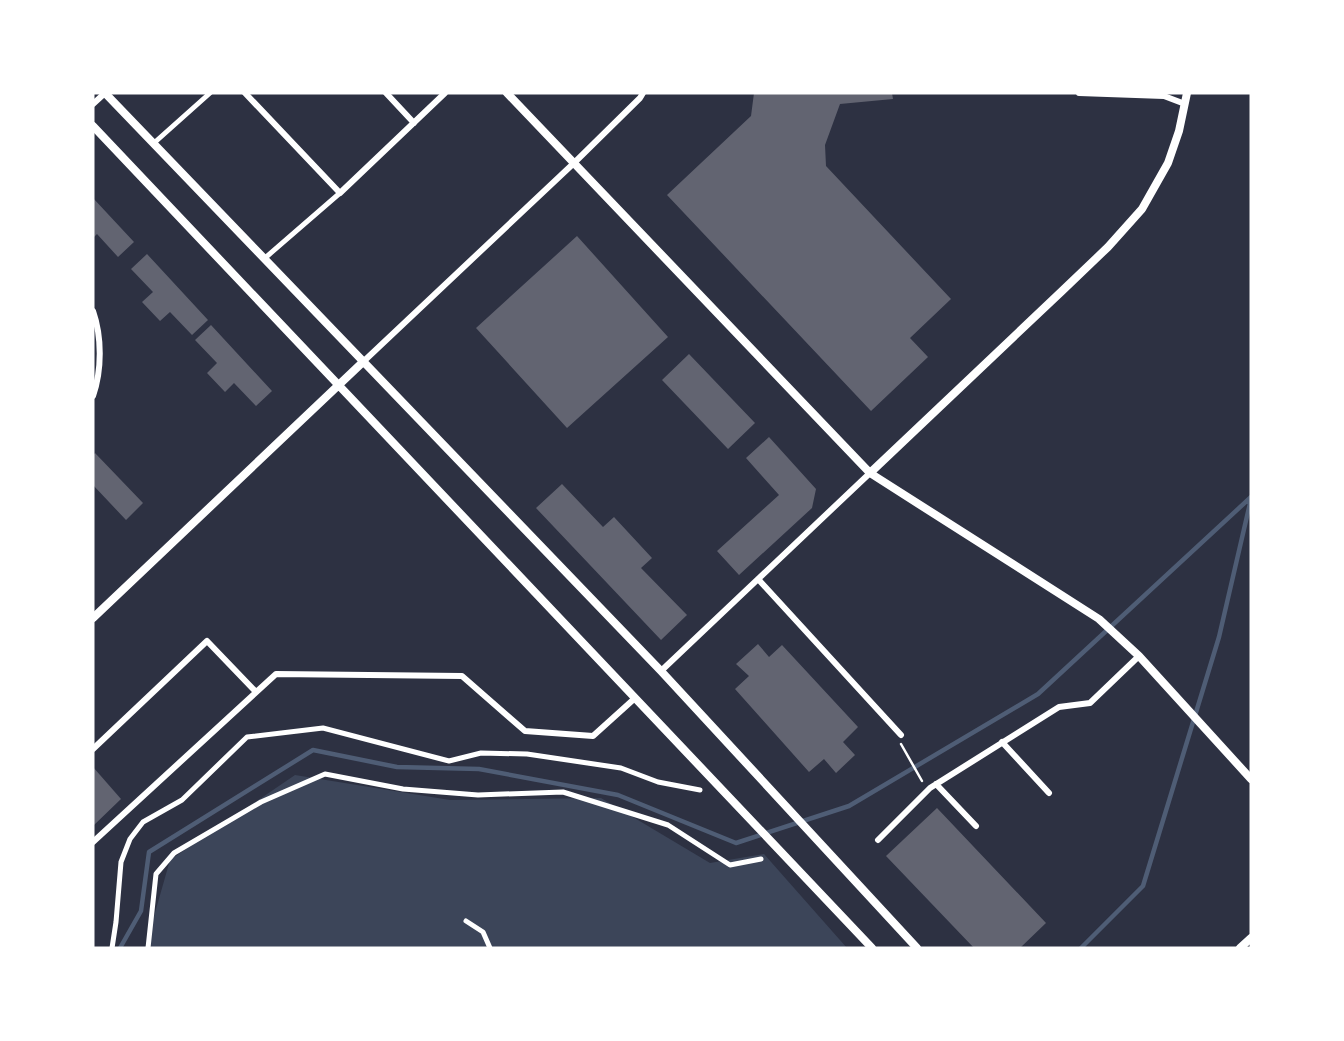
<svg xmlns="http://www.w3.org/2000/svg" width="1344" height="1041" viewBox="0 0 1344 1041" font-family="'Work Sans',sans-serif">
	<style>
		.green { fill: #3c4559 }
		.lines { fill: none; stroke-linecap: round; stroke-linejoin: round }
		.stream { stroke: #4f5d75; stroke-width: 4.5 }
		.building { fill: #626471 }
		.path { stroke: #fff; stroke-width: 2.5 }
		.pedestrian { stroke: #fff; stroke-width: 5 }
		.minor { stroke: #fff; stroke-width: 6 }
		.tertiary { stroke: #fff; stroke-width: 8 }
	</style>
	<rect width="100%" height="100%" fill="#2d3142"/>
	<!-- green -->
	<path class="green" d="M 295,775 L 450,800 L 601,798 L 710,863 L 764,854 L 847,948 L 145,948 L 170,860 Z"/>
	<g class="lines">
		<!-- stream -->
		<path class="stream" d="M 120,948 L 141,911 L 149,852 L 313,750 L 397,767 L 479,769 L 618,795 L 736,843 L 849,806 L 1038,694 L 1251,497
			M 1081,948 L 1143,886 L 1219,637 L 1251,499"/>
	</g>
	<!-- building -->
	<path class="building" d="M 754,93 L 892,93 L 893,99 L 840,104 L 825,145 L 826,166 L 951,299 L 910,338 L 928,357 L 871,411 L 667,195 L 751,116 Z
		M 93,198 L 134,242 L 118,257 L 97,234 L 93,238 Z
		M 577,236 L 668,337 L 567,428 L 476,328 Z
		M 147,254 L 208,320 L 192,335 L 170,312 L 160,321 L 142,302 L 153,292 L 131,269 Z
		M 211,325 L 272,391 L 256,406 L 234,383 L 225,392 L 207,373 L 217,363 L 195,340 Z
		M 689,354 L 755,423 L 728,449 L 662,380 Z
		M 769,437 L 816,489 L 812,508 L 739,575 L 717,551 L 779,495 L 746,458 Z
		M 95,453 L 143,503 L 126,520 L 93,485 L 93,456 Z
		M 562,484 L 603,527 L 614,517 L 652,558 L 641,568 L 687,615 L 661,640 L 536,508 Z
		M 758,644 L 769,657 L 782,645 L 858,727 L 843,742 L 855,755 L 836,773 L 824,759 L 809,772 L 735,689 L 749,676 L 736,664 Z
		M 93,767 L 121,799 L 93,826 Z
		M 937,808 L 1046,923 L 1020,948 L 974,948 L 886,856 Z"/>
	<g class="lines">
		<!-- path -->
		<path class="path" d="M 901,744 L 922,781"/>
		<!-- pedestrian -->
		<path class="pedestrian" d="M 154,143 L 210,93
			M 265,258 L 340,193
			M 466,921 L 483,932 L 490,948
			M 112,948 L 116,922 L 121,862 L 130,839 L 143,822 L 182,800 L 247,737 L 323,728 L 449,761 L 481,753 L 527,754 L 621,768 L 658,782 L 700,790
			M 148,948 L 156,874 L 174,853 L 261,802 L 325,774 L 403,789 L 478,795 L 563,792 L 668,825 L 730,865 L 761,859"/>
		<!-- minor -->
		<path class="minor" d="M 245,93 L 340,193 L 445,93
			M 386,93 L 414,123
			M 1079,93 L 1164,96 L 1185,104
			M 93,104 L 105,93
			M 93,311 C 102,337 102,370 93,396
			M 364,361 L 574,163 L 640,98 L 643,93
			M 758,579 L 901,735
			M 661,671 L 870,473
			M 1002,742 L 1049,793
			M 93,749 L 207,641 L 256,692
			M 936,784 L 976,826
			M 878,840 L 930,788 L 1059,707 L 1090,703 L 1139,656
			M 93,842 L 276,674 L 462,676 L 525,731 L 593,736 L 634,699"/>
		<!-- tertiary -->
		<path class="tertiary" d="M 105,93 L 661,671 L 917,948
			M 507,93 L 870,473 L 1099,619 L 1139,656 L 1251,779
			M 93,126 L 872,948
			M 870,473 L 1062,291 L 1108,247 L 1142,209 L 1168,163 L 1179,131 L 1187,93
			M 93,618 L 364,361
			M 1240,948 L 1251,938"/>
	</g>
	<!-- border -->
	<rect width="1344" height="1041" fill="none" stroke="#ffffff" stroke-width="189"/>
</svg>
